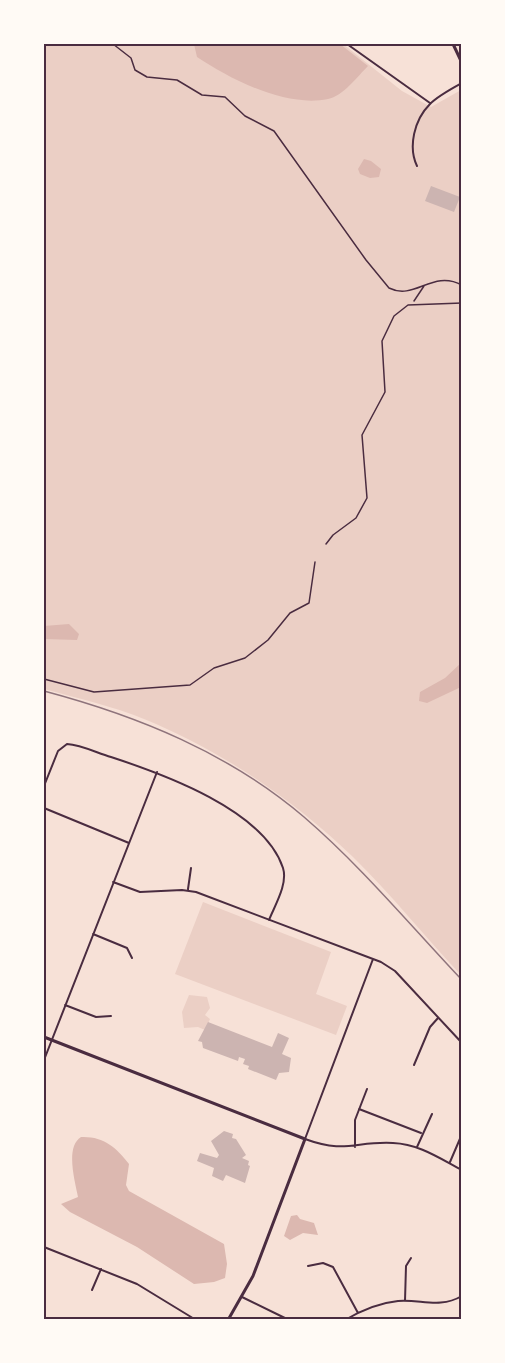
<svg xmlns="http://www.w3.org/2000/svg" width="505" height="1363" viewBox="0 0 505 1363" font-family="Manrope,sans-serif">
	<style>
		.green { fill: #ebcfc5 }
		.water { fill: #dcb8b0 }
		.building { fill: #ccb4b1 }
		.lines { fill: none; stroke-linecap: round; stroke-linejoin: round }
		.path { stroke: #4a2c40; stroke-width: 1.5 }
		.minor { stroke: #4a2c40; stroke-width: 2 }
		.tertiary { stroke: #4a2c40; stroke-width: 3 }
		.rail { stroke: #8f747c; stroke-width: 1.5 }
		.neatline { fill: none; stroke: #4a2c40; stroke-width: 2 }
	</style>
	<rect width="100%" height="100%" fill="#f7e1d7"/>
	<!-- green -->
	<path class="green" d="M 44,44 L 343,44 L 402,91 L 431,107 L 461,90 L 461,975 C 425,937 391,894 353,857 C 293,799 222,751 144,719 C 112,706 77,698 44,689 Z
		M 203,902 L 331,952 L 316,994 L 347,1006 L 336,1035 L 175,974 Z
		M 189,995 L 207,997 L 210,1008 L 205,1015 L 210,1019 L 205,1030 L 198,1027 L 184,1028 L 182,1012 Z"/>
	<!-- water -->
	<path class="water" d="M 194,44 L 340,44 L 368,66 C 357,77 343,96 328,99 C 286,108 230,79 197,57 Z
		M 364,159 L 371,161 L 381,169 L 379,177 L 370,178 L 360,174 L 358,169 Z
		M 69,624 L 79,634 L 77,640 L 44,639 L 44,626 Z
		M 461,663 L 461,687 L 427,703 L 419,701 L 420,692 L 445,678 Z
		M 81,1137 C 103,1136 116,1147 129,1164 L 126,1185 L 129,1191 L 224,1244 L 227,1264 L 225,1278 L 214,1282 L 194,1284 L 137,1247 L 70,1212 L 61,1204 L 78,1197 C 75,1181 65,1147 81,1137 Z
		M 297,1215 L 300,1219 L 314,1223 L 318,1235 L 303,1233 L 290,1240 L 284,1236 L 291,1216 Z"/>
	<!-- building -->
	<path class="building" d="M 431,186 L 460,197 L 454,212 L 425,201 Z
		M 208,1022 L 272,1047 L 278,1033 L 289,1038 L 282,1054 L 291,1058 L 289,1072 L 279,1073 L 276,1080 L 248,1069 L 249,1066 L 243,1064 L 245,1059 L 239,1057 L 238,1061 L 203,1048 L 202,1042 L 198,1041 Z
		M 224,1131 L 233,1134 L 232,1138 L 236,1139 L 246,1155 L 242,1158 L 249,1161 L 248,1165 L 250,1166 L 245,1183 L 226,1175 L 223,1181 L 212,1176 L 214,1168 L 197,1161 L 200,1153 L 217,1158 L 219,1155 L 211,1141 Z"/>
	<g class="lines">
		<!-- path -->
		<path class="path" d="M 113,44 L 131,58 L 135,70 L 147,77 L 177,80 L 202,95 L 225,97 L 245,116 L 274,131 L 366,260 L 389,288 C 415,301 432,269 462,285
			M 414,301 L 424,286
			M 326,544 L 333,535 L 356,518 L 367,498 L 362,435 L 385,392 L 382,341 L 394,316 L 408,305 L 462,303
			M 44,679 L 94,692 L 190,685 L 214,668 L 245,658 L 268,640 L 290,613 L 309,603 L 315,562"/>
		<!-- minor -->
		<path class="minor" d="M 347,44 L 430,103
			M 417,166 C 408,147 414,120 430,104 C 438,96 451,89 462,83
			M 44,786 L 58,751 L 67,744 C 82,745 97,753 111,757 C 163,774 264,810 283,868 C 288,884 275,905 269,920
			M 44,808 L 129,843
			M 113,882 L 140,892 L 182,890 L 196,892 L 381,962 L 395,971 L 462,1043
			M 188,889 L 191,868
			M 93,934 L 127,948 L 132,958
			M 373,959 L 305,1139 C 346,1154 355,1141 393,1143 C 419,1144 439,1158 462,1170
			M 65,1005 L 96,1017 L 111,1016
			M 44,1060 L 157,772
			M 414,1065 L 430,1027 L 438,1018
			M 359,1109 L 421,1133
			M 355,1147 L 355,1120 L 367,1089
			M 417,1147 L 432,1114
			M 450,1162 L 462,1134
			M 44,1247 L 137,1284 L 196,1320
			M 308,1266 L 323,1263 L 333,1267 L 358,1313
			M 92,1290 L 101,1269
			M 242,1297 L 289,1320
			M 405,1301 L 406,1266 L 411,1258
			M 345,1320 C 362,1310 378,1303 398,1301 C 421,1299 439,1309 462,1296"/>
		<!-- tertiary -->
		<path class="tertiary" d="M 453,44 L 462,63
			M 44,1037 L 305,1139 L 253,1276 L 228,1320"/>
		<!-- rail -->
		<path class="rail" d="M 44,691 C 138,716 229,753 304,817 C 361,866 410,925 462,980"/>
	</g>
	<!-- border -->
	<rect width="505" height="1363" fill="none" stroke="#fffaf5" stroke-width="90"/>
	<rect x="45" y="45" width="415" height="1273" class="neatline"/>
</svg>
